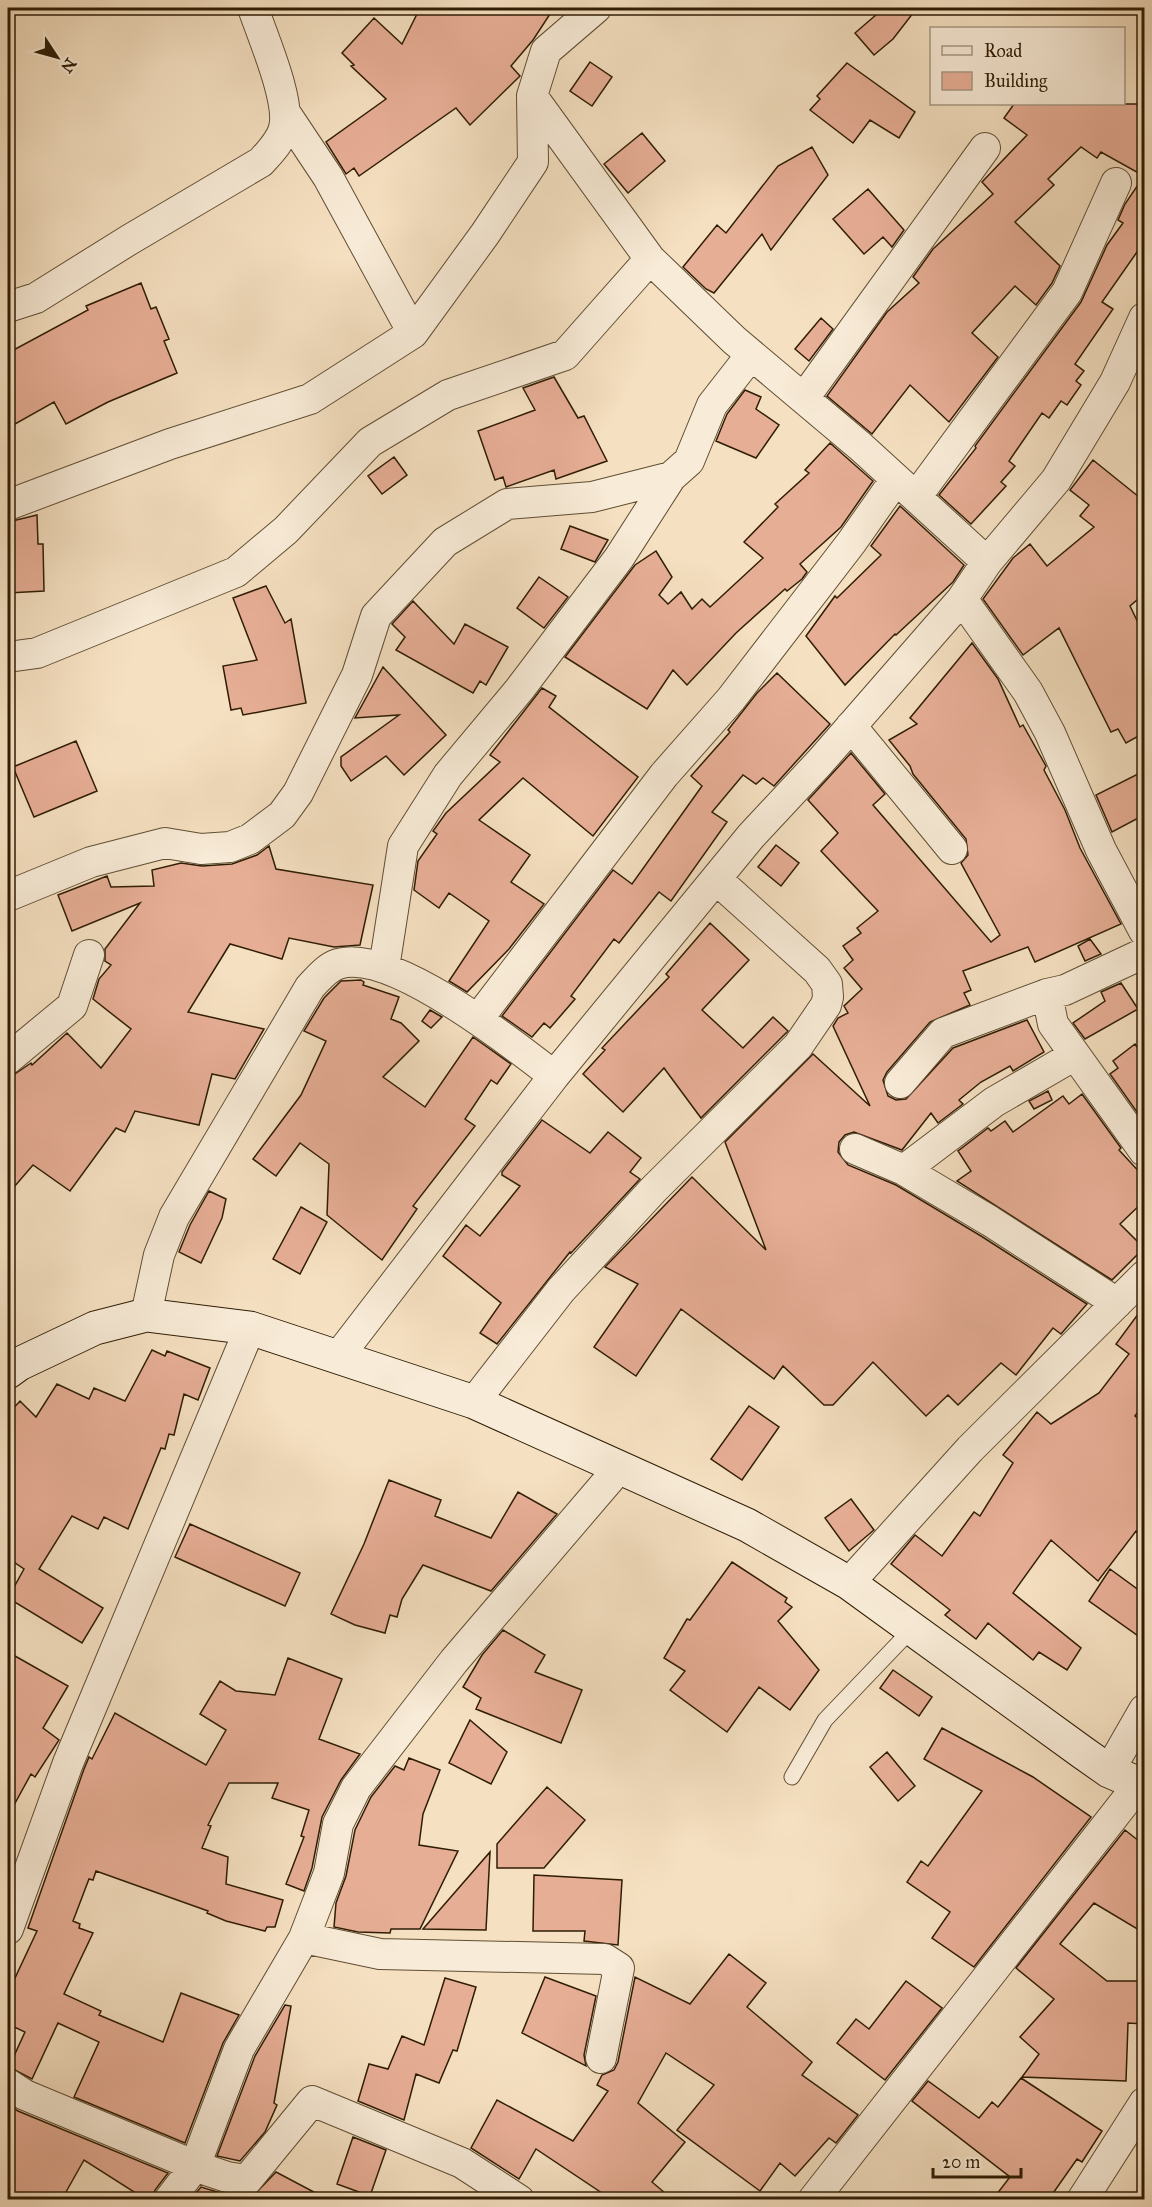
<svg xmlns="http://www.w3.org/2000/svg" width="1152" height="2207" viewBox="0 0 1152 2207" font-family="'IM FELL Great Primer',serif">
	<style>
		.building { fill: #e7ae96; stroke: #2f1d04; stroke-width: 1.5 }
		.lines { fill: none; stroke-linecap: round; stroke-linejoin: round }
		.lane-casing { stroke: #604e33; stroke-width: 17 }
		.street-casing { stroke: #604e33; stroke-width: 32 }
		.secondary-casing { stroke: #2f1d04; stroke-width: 35 }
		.lane { stroke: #f8ebd7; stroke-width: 15 }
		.street { stroke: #f8ebd7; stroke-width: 30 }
		.secondary { stroke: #f8ebd7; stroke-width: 33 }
	</style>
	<rect width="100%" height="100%" fill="#f5e0c1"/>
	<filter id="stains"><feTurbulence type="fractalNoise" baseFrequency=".00333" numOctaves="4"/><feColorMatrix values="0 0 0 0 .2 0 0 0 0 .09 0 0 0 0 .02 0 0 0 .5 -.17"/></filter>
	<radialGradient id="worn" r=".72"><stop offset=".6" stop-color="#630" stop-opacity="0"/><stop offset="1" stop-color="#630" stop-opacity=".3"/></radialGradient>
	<!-- building -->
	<path class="building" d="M 420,8 L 554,8 L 533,40 L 511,66 L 520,76 L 470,125 L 456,108 L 359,176 L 354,168 L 346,174 L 326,142 L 386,99 L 351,66 L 354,65 L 342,53 L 374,18 L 402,44 Z
		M 884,8 L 917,8 L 893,39 L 874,55 L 855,33 Z
		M 590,62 L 612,77 L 592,106 L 570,91 Z
		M 847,63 L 915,112 L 899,138 L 870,120 L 853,143 L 810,110 L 820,99 L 817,96 Z
		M 1014,104 L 1144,104 L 1144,242 L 1102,302 L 1113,309 L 1075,364 L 1084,371 L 1076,381 L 1081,385 L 1067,405 L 1061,401 L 1049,418 L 1042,413 L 1009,461 L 1015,466 L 1001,482 L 1006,486 L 971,524 L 939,495 L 976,448 L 975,446 L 1081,302 L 1107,245 L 1123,223 L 1118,220 L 1125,204 L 1144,176 L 1101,152 L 1097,158 L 1081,147 L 1048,179 L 1054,185 L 1015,222 L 1060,266 L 1052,283 L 1036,305 L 1015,286 L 972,333 L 998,357 L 949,422 L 910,385 L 872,434 L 827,396 L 887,312 L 919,283 L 913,277 L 933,249 L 993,194 L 982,182 L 1027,135 L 1004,118 Z
		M 642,133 L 665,161 L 628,193 L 604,164 Z
		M 812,147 L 828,175 L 771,250 L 762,234 L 714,293 L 706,289 L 683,267 L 717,225 L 726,233 L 778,166 Z
		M 868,189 L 904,230 L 892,247 L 883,237 L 864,254 L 833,219 Z
		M 141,283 L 151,309 L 156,307 L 169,339 L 164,341 L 177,373 L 108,402 L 66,424 L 54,402 L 8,428 L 8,353 L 88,310 L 86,306 Z
		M 821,318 L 833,329 L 809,361 L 795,349 Z
		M 554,377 L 578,418 L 584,416 L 607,461 L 556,479 L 554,470 L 506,487 L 503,477 L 495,480 L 478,431 L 535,410 L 523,388 Z
		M 745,390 L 761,397 L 756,409 L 779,425 L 756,458 L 716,441 L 727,414 Z
		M 830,443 L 873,481 L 841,527 L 800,564 L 807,572 L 802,579 L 787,591 L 785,589 L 736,633 L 687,685 L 673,670 L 647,709 L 565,657 L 635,565 L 656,551 L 672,577 L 659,595 L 668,604 L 681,592 L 692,609 L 702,599 L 710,607 L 763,558 L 744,542 L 778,507 L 775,504 L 809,473 L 805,470 Z
		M 394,457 L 407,475 L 382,494 L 368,476 Z
		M 1093,460 L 1144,501 L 1144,594 L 1130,606 L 1144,635 L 1144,733 L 1126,743 L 1118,729 L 1111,732 L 1059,628 L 1023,655 L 983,599 L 1013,558 L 1030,544 L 1047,566 L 1094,527 L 1080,516 L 1089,505 L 1070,490 Z
		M 900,506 L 964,565 L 953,582 L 896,635 L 895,634 L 845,685 L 806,636 L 835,596 L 837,598 L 881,555 L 871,546 Z
		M 37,515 L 38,544 L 43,544 L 44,591 L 8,593 L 8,522 Z
		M 570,526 L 608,540 L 595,562 L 561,549 Z
		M 539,577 L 568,597 L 544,628 L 517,608 Z
		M 266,586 L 285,623 L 291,619 L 306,703 L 243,715 L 241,708 L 231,710 L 223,666 L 257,660 L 233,598 Z
		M 413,601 L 454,644 L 465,624 L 508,647 L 486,685 L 480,681 L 473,693 L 396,650 L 405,637 L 392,624 Z
		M 972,643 L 998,679 L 1020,727 L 1023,725 L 1046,766 L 1044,770 L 1065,810 L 1080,848 L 1121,924 L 1035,962 L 1028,947 L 963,971 L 971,990 L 964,993 L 970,1005 L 930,1022 L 887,1072 L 883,1080 L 888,1096 L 896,1100 L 906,1099 L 953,1048 L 1027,1020 L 1044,1052 L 1013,1071 L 1010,1066 L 981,1082 L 959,1100 L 963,1104 L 938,1123 L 931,1113 L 902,1150 L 854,1132 L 845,1135 L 839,1142 L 838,1152 L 848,1165 L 896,1185 L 981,1236 L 1087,1304 L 1061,1334 L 1053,1328 L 1016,1375 L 1001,1363 L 958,1405 L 948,1395 L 926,1416 L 873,1362 L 833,1405 L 824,1405 L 783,1366 L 774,1379 L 681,1309 L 636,1376 L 594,1347 L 638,1284 L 605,1267 L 692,1177 L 766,1250 L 725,1142 L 813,1054 L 870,1106 L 833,1026 L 838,1018 L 848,1013 L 844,1006 L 862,989 L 844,968 L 853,960 L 843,946 L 861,933 L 857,928 L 878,911 L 821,851 L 838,833 L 808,800 L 851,753 L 885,794 L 873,805 L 991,942 L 1000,935 L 961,863 L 968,855 L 966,839 L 913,774 L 910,766 L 889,740 L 917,724 L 910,718 Z
		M 383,667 L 446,735 L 404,775 L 386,756 L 351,781 L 341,766 L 341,757 L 399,715 L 355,718 Z
		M 777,673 L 830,724 L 774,786 L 763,778 L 756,784 L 743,775 L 712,812 L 727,822 L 671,901 L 659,892 L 619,943 L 614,939 L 571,996 L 575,999 L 550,1028 L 544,1023 L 532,1037 L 502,1016 L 613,870 L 632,884 L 702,786 L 691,776 L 730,732 L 728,730 L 757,693 Z
		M 542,688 L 556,696 L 549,707 L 638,777 L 593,836 L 523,778 L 479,820 L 530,855 L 511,882 L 544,904 L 509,949 L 467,992 L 449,981 L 489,921 L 449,893 L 439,908 L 414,890 L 418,861 L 437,834 L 433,831 L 446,813 L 500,762 L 490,755 Z
		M 76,741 L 97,791 L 34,817 L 13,767 Z
		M 1144,771 L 1144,815 L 1112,832 L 1096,795 Z
		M 776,845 L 799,863 L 781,886 L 758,867 Z
		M 269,846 L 276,869 L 373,885 L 360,945 L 334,947 L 289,938 L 282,959 L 230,944 L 188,1012 L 264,1029 L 235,1079 L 212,1074 L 199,1125 L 135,1111 L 125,1132 L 116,1128 L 70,1191 L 33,1165 L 8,1194 L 8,1082 L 12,1076 L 31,1063 L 32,1065 L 67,1033 L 101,1068 L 131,1029 L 93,999 L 99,979 L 111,965 L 105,961 L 105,949 L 140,903 L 72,931 L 58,895 L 107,876 L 111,887 L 154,886 L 152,870 L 181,863 L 202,866 L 232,864 L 257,855 Z
		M 710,923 L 749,960 L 702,1010 L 743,1048 L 773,1017 L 788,1031 L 701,1118 L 664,1068 L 623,1112 L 583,1074 L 605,1050 L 602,1048 L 669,977 L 666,974 Z
		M 1090,939 L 1101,954 L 1085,961 L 1078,946 Z
		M 361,980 L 364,982 L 363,985 L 399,997 L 391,1019 L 401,1023 L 419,1041 L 383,1077 L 425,1107 L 473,1037 L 511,1064 L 497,1084 L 491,1080 L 465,1119 L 475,1126 L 413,1206 L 417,1209 L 382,1260 L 327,1215 L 329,1164 L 300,1143 L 276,1176 L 253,1159 L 301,1095 L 326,1041 L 304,1031 L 324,998 L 341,981 Z
		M 1121,983 L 1138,1009 L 1085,1039 L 1073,1023 L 1105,1001 L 1101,992 Z
		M 430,1010 L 442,1017 L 431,1028 L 422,1021 Z
		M 1135,1044 L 1144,1057 L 1144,1122 L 1110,1074 L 1118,1068 L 1113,1061 Z
		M 1048,1091 L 1052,1100 L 1034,1109 L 1029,1101 Z
		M 1082,1094 L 1121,1148 L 1119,1150 L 1144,1177 L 1144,1201 L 1120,1224 L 1144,1248 L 1112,1280 L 957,1181 L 971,1171 L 958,1151 L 988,1128 L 991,1131 L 1005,1121 L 1013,1132 L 1063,1096 L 1069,1104 Z
		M 542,1120 L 590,1153 L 608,1132 L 641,1158 L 630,1172 L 640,1179 L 571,1253 L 570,1252 L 497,1344 L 480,1333 L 501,1303 L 443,1256 L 466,1225 L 480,1236 L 520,1186 L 502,1175 L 502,1172 Z
		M 209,1191 L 226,1199 L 222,1218 L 201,1263 L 179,1252 L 190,1225 Z
		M 301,1207 L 327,1222 L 300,1274 L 273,1259 Z
		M 1144,1306 L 1144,1404 L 1135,1416 L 1144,1424 L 1144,1538 L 1136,1531 L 1098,1581 L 1051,1540 L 1013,1593 L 1081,1648 L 1067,1670 L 1039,1652 L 1033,1660 L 988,1623 L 976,1639 L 945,1615 L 950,1610 L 891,1564 L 915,1535 L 942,1556 L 974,1512 L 980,1516 L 1013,1463 L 1003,1455 L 1037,1412 L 1051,1424 L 1099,1393 L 1129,1354 L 1116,1344 Z
		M 152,1350 L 165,1356 L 167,1351 L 210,1368 L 198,1400 L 184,1394 L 174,1435 L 169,1434 L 165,1449 L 161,1448 L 128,1529 L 104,1517 L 98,1529 L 72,1516 L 39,1569 L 103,1608 L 82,1643 L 8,1598 L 24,1569 L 8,1558 L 8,1414 L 20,1401 L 36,1417 L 57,1384 L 89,1399 L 94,1388 L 125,1401 Z
		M 749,1406 L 779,1427 L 742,1480 L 711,1459 Z
		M 389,1480 L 441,1500 L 435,1516 L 491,1538 L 518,1492 L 557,1514 L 491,1591 L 423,1565 L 402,1599 L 397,1617 L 390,1615 L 385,1633 L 355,1625 L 331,1614 L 364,1544 Z
		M 851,1499 L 874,1530 L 849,1551 L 825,1518 Z
		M 190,1524 L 300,1573 L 285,1606 L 175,1557 Z
		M 732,1562 L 787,1598 L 785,1602 L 792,1607 L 778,1621 L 819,1670 L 790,1710 L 759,1687 L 727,1732 L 670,1690 L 685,1671 L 664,1658 L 687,1619 L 690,1620 Z
		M 1110,1569 L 1144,1594 L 1144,1640 L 1089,1601 Z
		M 503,1630 L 545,1655 L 535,1672 L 582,1690 L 561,1743 L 476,1709 L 481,1698 L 463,1687 L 482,1655 Z
		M 8,1652 L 68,1686 L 43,1728 L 59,1740 L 35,1777 L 31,1774 L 8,1816 Z
		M 288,1658 L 342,1679 L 319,1739 L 360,1754 L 341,1780 L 322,1817 L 312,1868 L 304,1891 L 286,1884 L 304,1837 L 301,1836 L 309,1810 L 272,1798 L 278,1783 L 229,1783 L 208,1825 L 211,1826 L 202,1848 L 228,1857 L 226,1884 L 283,1900 L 275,1927 L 267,1927 L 265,1931 L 226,1921 L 207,1913 L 208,1911 L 96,1871 L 93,1880 L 89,1879 L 73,1921 L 80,1924 L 79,1928 L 93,1933 L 64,1994 L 101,2011 L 99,2015 L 163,2042 L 181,1993 L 239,2015 L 223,2043 L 185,2143 L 74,2097 L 99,2042 L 58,2023 L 32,2079 L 9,2067 L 25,2032 L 8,2024 L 8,1993 L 37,1931 L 28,1928 L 84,1769 L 89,1757 L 92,1759 L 115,1713 L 206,1765 L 226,1730 L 200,1714 L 220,1681 L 236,1691 L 275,1695 Z
		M 893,1670 L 932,1697 L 919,1716 L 880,1688 Z
		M 470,1720 L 507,1752 L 491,1784 L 449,1763 Z
		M 942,1728 L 1033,1777 L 1091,1817 L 974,1967 L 932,1938 L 950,1912 L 907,1882 L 921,1861 L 928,1866 L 982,1791 L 924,1759 Z
		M 887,1752 L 915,1786 L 898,1801 L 870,1767 Z
		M 409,1758 L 440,1770 L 423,1814 L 419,1845 L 458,1851 L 420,1929 L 391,1929 L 390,1933 L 358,1932 L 334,1927 L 336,1903 L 346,1876 L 355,1830 L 371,1797 L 395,1766 L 404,1770 Z
		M 547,1787 L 585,1820 L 544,1868 L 497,1868 L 497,1844 Z
		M 1125,1830 L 1144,1845 L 1144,1933 L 1094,1903 L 1060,1944 L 1107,1981 L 1144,1981 L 1144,2024 L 1128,2023 L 1126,2081 L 1022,2077 L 1039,2054 L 1020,2037 L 1054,1999 L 1016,1968 Z
		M 490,1852 L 486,1930 L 423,1929 Z
		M 534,1875 L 622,1880 L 618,1945 L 584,1941 L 585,1931 L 533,1931 Z
		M 729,1954 L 766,1983 L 747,2007 L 812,2062 L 802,2075 L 858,2115 L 836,2143 L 829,2138 L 795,2176 L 780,2163 L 760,2191 L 677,2130 L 714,2085 L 666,2053 L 638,2103 L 685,2142 L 652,2182 L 672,2199 L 611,2199 L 536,2149 L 519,2179 L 471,2148 L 497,2100 L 573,2141 L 608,2091 L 597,2085 L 602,2075 L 614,2070 L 618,2062 L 635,1977 L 690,2004 Z
		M 545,1977 L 596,1996 L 584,2055 L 586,2066 L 522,2033 Z
		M 445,1978 L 476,1987 L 457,2051 L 453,2050 L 439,2083 L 416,2074 L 404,2120 L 358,2101 L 369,2064 L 388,2069 L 402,2036 L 424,2045 Z
		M 906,1981 L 942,2008 L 885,2080 L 837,2043 L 856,2019 L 869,2029 Z
		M 285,2005 L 291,2006 L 274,2103 L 277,2105 L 265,2132 L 240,2161 L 217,2156 L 255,2056 Z
		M 1021,2078 L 1102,2131 L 1082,2162 L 1077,2159 L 1049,2199 L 993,2199 L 1010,2177 L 912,2101 L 928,2081 L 979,2118 L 992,2102 L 998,2107 Z
		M 8,2104 L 18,2111 L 168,2173 L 155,2190 L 152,2199 L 145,2199 L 84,2160 L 62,2199 L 8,2199 Z
		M 353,2137 L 386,2150 L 370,2196 L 337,2184 Z
		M 276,2172 L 327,2199 L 191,2199 L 201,2187 L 224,2194 L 253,2196 Z"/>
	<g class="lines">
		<defs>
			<path id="lane" d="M 792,1777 L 825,1720 L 912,1629"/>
			<path id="street" d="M 596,8 L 546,51 L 532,96 L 650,259 L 734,340 L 860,446 L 987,562
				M 286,114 L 328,177 L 413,333
				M 8,307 L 36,298 L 129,240 L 261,162 C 270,152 281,141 284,128 C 291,101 262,35 253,8
				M 804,398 L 985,148
				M 916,497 L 1067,292 L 1116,183
				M 8,505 L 170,444 L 310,399 L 413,333 L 485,234 L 533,162 L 532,96
				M 962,599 L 1028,692 L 1050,733 L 1101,850 L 1144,931
				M 8,657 L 37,653 L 236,572 L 286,530 L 370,442 L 448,395 L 565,355 L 650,259
				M 851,726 L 952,849
				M 8,896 L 91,862 L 165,843 L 201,849 L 230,847 L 250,839 L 282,815 L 298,793 L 357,675 L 376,616 L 445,542 L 507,504 L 592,497 L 671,477
				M 384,968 L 403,846 L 448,775 L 519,690 L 619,558 L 671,477 L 689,461 L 712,405 L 751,355
				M 1047,994 L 1053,1024 L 1144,1151
				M 478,1019 L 664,775 L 731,699 L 851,543 L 896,479
				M 8,1059 L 72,1006 L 89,955
				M 900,1083 L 943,1033 L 1047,994 L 1065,990 L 1144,953
				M 855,1149 L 904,1170 L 994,1102 L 1075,1055
				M 904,1170 L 990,1221 L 1117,1303
				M 146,1315 L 159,1255 L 174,1217 L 310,987 C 318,979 326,968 338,964 C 390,947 513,1044 554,1076
				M 338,1357 L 554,1076 L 751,836 L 820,762 L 962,599 L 987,562 L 1056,480 L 1115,382 L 1144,318
				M 474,1402 L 561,1290 L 654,1189 L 798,1046 L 826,1005 L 828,997 L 827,984 L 817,970 L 716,879
				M 849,1583 L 970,1449 L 1144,1276
				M 1109,1771 L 1144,1710
				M 8,1929 L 68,1763 L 250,1328
				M 601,2058 L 619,1968 L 605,1959 L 380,1954 L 304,1938 L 329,1873 L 338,1824 L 356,1788 L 454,1661 L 619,1468
				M 8,2084 L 25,2095 L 203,2169 L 227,2177 L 247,2180 L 312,2101 L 462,2163 L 519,2200
				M 169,2200 L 195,2166 L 239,2049 L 304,1938
				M 813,2200 L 1139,1784
				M 1082,2200 L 1144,2103"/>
			<path id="secondary" d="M 8,1372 L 19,1364 L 95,1328 L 146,1315 L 250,1328 L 474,1402 L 747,1525 L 849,1583 L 1082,1752 L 1109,1771 L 1144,1786"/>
		</defs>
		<!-- lane casing -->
		<use href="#lane" class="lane-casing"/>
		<!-- street casing -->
		<use href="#street" class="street-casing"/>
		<!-- secondary casing -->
		<use href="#secondary" class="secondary-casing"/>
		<!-- lane -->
		<use href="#lane" class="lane"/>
		<!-- street -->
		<use href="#street" class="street"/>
		<!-- secondary -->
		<use href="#secondary" class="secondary"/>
	</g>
	<!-- margin -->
	<rect width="1152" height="2207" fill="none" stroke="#f5e0c1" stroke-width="30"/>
	<rect x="9" y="9" width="1134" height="2189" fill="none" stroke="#2f1d04" stroke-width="3"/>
	<rect x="15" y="15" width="1122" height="2177" fill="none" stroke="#2f1d04" stroke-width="1.5"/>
	<!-- legend -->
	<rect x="930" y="27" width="195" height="78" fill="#f8ebd7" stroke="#a89983" stroke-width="1.5"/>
	<rect x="942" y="46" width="30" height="9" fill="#f8ebd7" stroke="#a89983" stroke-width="1.5"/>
	<text x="984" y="57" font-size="18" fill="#2f1d04">Road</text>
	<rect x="942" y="72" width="30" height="18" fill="#e7ae96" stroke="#a89983" stroke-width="1.5"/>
	<text x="984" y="87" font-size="18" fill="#2f1d04">Building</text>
	<!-- north arrow -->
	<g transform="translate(57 57) rotate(126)" stroke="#f8ebd7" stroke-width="4.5" paint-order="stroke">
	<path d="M0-4.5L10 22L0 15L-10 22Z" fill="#2f1d04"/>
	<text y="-9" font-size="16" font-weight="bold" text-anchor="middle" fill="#2f1d04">N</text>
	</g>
	<!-- scale -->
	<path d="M933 2168v9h88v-9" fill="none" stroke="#2f1d04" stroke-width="3"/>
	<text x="942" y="2168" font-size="18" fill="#2f1d04" stroke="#f8ebd7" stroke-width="4.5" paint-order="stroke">20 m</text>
	<rect width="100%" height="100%" filter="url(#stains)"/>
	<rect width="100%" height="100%" fill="url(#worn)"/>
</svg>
